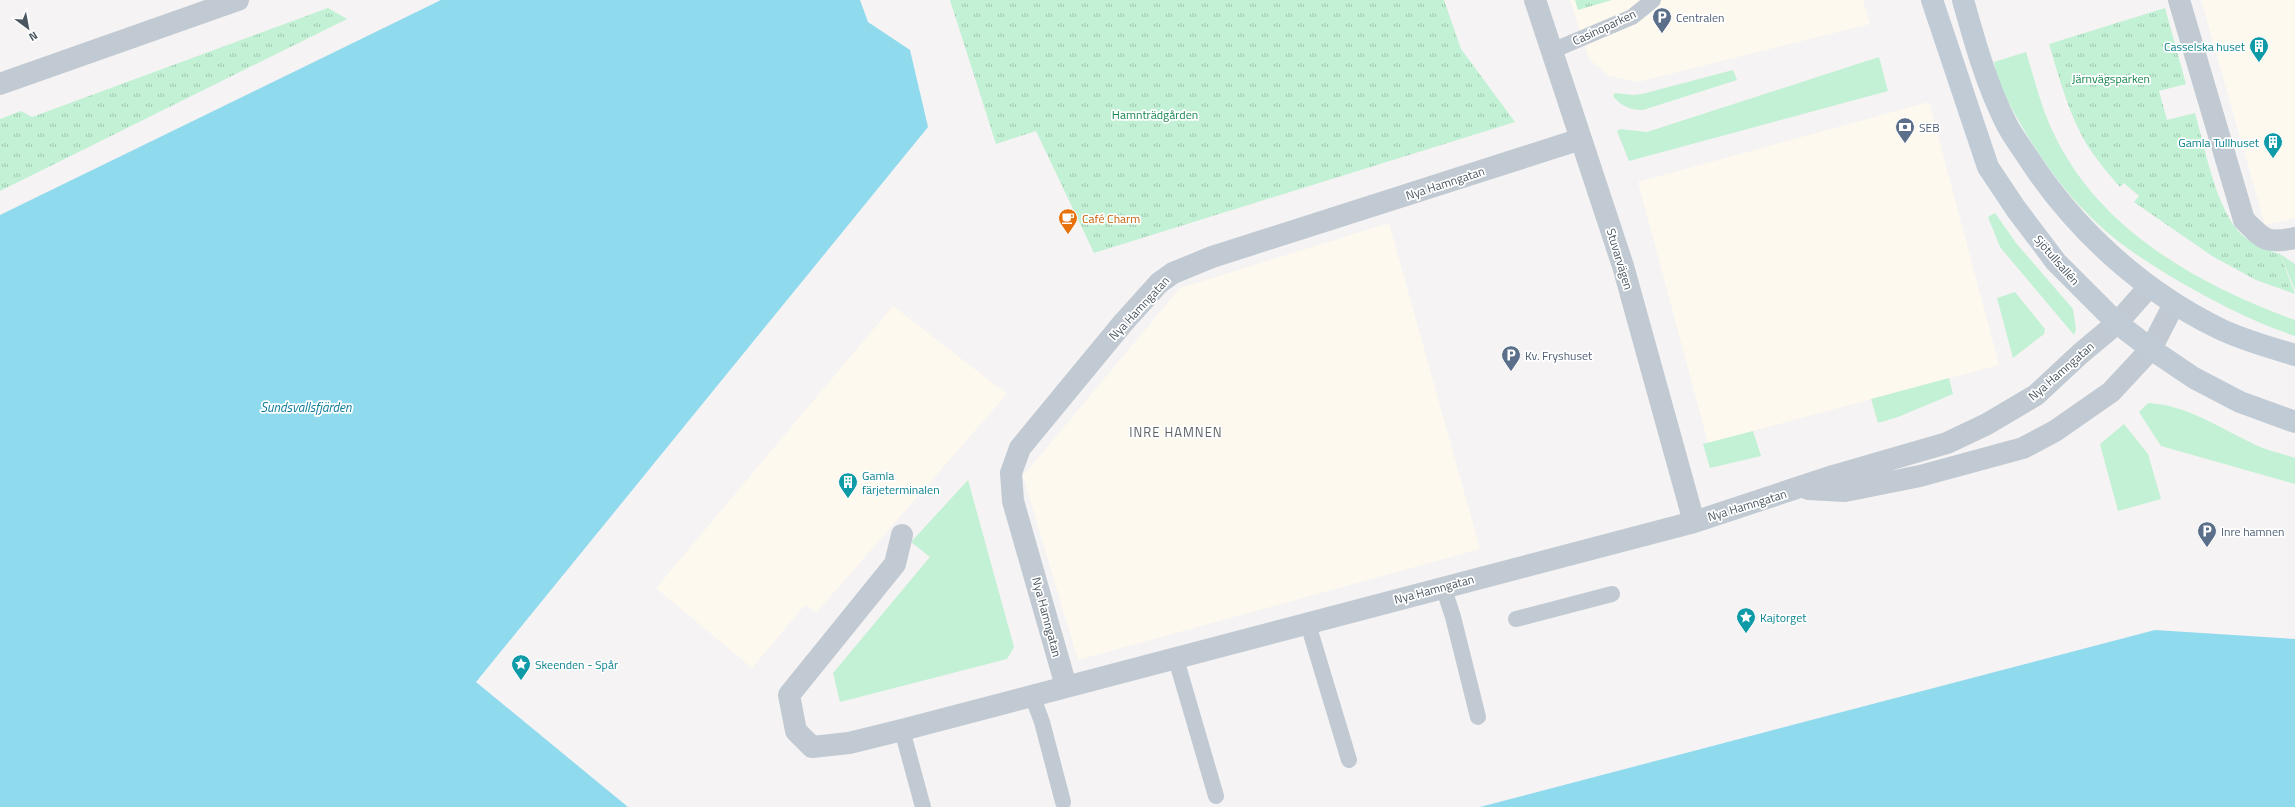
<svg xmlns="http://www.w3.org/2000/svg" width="2295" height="807" viewBox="0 0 2295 807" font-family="'Titillium Web',sans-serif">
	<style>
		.commercial { fill: #fdf9ef }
		.grass { fill: #c3f1d5 }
		.park { fill: url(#park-tufts) }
		.water { fill: #90daee }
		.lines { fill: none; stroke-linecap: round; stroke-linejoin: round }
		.service { stroke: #c1cad2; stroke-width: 16 }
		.minor { stroke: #c1cad2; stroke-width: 22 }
		.secondary { stroke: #c1cbd6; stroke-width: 22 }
		.labels { text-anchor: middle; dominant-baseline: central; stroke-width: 3.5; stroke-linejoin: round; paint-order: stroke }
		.service-label { font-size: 12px; fill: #4e5e75; stroke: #fff; text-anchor: start }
		.street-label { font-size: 12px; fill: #4a5661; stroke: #fff }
		.culture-label { font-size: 12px; fill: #0d838f; stroke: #fff; text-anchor: start }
		.park-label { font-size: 12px; fill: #17864f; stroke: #fff }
		.food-label { font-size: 12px; fill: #c56008; stroke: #fff; text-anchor: start }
		.water-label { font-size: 13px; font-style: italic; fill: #0c7c9b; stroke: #fff }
		.neighbourhood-label { font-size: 13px; letter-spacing: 1px; fill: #5f6368; stroke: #fff }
	</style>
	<defs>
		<pattern id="park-tufts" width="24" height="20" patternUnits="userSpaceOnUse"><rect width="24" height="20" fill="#c3f1d5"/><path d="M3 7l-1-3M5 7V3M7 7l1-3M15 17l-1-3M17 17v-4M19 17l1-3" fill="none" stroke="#a0c6b0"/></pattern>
	</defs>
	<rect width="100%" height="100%" fill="#f5f3f3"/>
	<!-- commercial -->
	<path class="commercial" d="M 1570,0 L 1863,0 L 1870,24 L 1638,82 L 1609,76 L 1589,59 Z
		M 2201,0 L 2295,0 L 2295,218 L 2265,225 Z
		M 1929,102 L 1999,365 L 1708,443 L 1638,182 Z
		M 1389,223 L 1480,549 L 1078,660 L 1023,476 L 1180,288 Z
		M 893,306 L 1007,394 L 816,613 L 805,605 L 752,668 L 656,588 Z"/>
	<!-- grass -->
	<path class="grass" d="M 2026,52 C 2034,78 2041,107 2053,132 C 2098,229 2198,285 2295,320 L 2295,336 C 2250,321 2211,300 2170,276 C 2146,261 2120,245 2099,225 C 2067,196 2041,160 2020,123 C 2009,104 1998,84 1994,62 Z
		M 1879,57 L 1888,91 L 1629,161 L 1617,131 L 1620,129 L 1647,132 Z
		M 1733,70 L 1737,80 L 1643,110 C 1630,110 1621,106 1613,96 L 1615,93 L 1633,95 L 1642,94 Z
		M 1995,213 L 2016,243 L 2073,309 L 2076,329 L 2074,335 L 2000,247 L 1988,217 Z
		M 2280,254 L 2295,264 L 2295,290 Z
		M 2015,292 L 2045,329 L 2044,334 L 2013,358 L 1997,298 Z
		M 1949,378 L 1953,394 L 1898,417 L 1878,423 L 1871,399 Z
		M 2148,403 C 2190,405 2225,432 2263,448 C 2273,452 2284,454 2295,458 L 2295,484 L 2161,446 L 2139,412 Z
		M 2124,424 L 2148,454 L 2161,499 L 2118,511 L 2100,444 Z
		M 1753,431 L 1761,456 L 1710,468 L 1703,444 Z
		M 968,480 L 1014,647 L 1007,659 L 840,702 L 833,673 L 930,557 L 911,542 Z"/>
	<!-- park -->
	<path class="park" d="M 950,0 L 1444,0 L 1461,49 L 1515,122 L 1094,253 L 1036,131 L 996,144 Z
		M 1575,0 L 1612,0 L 1578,10 Z
		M 328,8 L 347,19 L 0,191 L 0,119 L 21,111 L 32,117 Z
		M 2165,8 L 2186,84 L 2159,91 L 2167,120 L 2195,113 C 2205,148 2216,210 2242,235 C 2252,244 2267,250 2280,254 L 2295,294 L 2256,280 L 2212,256 L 2134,202 L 2139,196 L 2124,183 L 2120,187 C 2105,170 2090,152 2080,132 C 2066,104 2058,74 2049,44 Z"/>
	<!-- water -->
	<path class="water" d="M 441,0 L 860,0 L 868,22 L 910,50 L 928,127 L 476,682 L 628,807 L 0,807 L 0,215 Z
		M 2155,630 L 2295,639 L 2295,807 L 1480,807 Z"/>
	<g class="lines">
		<!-- service -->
		<path class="service" d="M 1554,50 L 1632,17 L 1653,0
			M 1443,586 L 1453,617 L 1478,717
			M 1516,619 L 1612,594
			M 1308,624 L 1349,760
			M 1176,659 L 1216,796
			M 1032,695 L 1042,722 L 1063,802
			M 902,730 L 923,807"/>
		<!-- minor -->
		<path class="minor" d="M 1535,0 L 1623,266 L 1694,522
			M 2179,0 L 2244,220 C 2264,240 2266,244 2295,238
			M 0,84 L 238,0
			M 1808,489 L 1845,491 L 1920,476 L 2023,448 L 2055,431 L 2111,392 L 2151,349 L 2174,304
			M 902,535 L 895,564 L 789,695 L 796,731 L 812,747 L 849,743 L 902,730 L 1694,522 L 1833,476 L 1947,443 L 1987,424 L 2036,395 L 2080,354 L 2117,323 L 2149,287
			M 1066,686 L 1013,501 L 1011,473 L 1020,448 L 1123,323 L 1159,283 L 1173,273 L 1212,257 L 1581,139"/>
		<!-- secondary -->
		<path class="secondary" d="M 1932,0 L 1988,167 L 2016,209 L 2056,262 L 2117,323 L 2151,349 L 2194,378 L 2240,402 L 2295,422
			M 1963,0 C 1975,43 1987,86 2007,125 C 2013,136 2020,146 2027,156 C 2073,228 2141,290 2218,328 C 2242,340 2269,347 2295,355"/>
	</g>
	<!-- icons -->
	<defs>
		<symbol id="parking-pin" viewBox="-11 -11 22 30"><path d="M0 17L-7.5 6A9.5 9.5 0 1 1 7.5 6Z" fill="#5c6f8a" stroke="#fff"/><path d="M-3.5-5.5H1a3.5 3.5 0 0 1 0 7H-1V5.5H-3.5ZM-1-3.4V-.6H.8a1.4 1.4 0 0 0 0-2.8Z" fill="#fff"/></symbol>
		<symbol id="building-pin" viewBox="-11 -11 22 30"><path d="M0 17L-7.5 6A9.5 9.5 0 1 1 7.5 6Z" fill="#0f9aa8" stroke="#fff"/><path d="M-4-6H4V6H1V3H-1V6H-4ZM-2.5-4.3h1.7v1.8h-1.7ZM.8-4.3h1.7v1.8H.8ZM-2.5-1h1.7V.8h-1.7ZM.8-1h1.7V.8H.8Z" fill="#fff"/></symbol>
		<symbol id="bank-pin" viewBox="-11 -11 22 30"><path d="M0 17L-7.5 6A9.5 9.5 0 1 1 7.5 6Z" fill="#5c6f8a" stroke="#fff"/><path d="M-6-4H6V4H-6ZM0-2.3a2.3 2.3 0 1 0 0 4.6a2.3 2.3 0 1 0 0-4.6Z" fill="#fff"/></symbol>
		<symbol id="cafe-pin" viewBox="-11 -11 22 30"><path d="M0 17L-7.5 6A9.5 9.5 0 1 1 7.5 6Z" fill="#e8710a" stroke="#fff"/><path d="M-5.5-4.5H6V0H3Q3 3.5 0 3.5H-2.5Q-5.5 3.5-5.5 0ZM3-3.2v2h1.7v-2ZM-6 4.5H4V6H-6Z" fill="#fff"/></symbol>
		<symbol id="sight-pin" viewBox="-11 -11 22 30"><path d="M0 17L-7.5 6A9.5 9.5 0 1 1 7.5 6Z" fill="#0f9aa8" stroke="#fff"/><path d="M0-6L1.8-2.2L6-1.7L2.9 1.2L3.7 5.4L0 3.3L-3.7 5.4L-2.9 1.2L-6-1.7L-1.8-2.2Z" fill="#fff"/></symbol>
	</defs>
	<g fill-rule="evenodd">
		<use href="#parking-pin" x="1651" y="6" width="22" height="30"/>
		<use href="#building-pin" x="2248" y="35" width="22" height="30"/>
		<use href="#bank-pin" x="1894" y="116" width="22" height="30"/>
		<use href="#building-pin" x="2262" y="131" width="22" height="30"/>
		<use href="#cafe-pin" x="1057" y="207" width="22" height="30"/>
		<use href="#parking-pin" x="1500" y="344" width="22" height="30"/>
		<use href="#building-pin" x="837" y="471" width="22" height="30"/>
		<use href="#parking-pin" x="2196" y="520" width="22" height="30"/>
		<use href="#sight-pin" x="1735" y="606" width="22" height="30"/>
		<use href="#sight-pin" x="510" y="653" width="22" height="30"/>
	</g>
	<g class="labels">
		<!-- service labels -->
		<g class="service-label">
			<text x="1676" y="17">Centralen</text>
			<text x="1919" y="127">SEB</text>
			<text x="1525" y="355">Kv. Fryshuset</text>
			<text x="2221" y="531">Inre hamnen</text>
		</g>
		<!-- street labels -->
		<g class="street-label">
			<text transform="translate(1604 27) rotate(-25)">Casinoparken</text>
			<text transform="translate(1445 183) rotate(-18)">Nya Hamngatan</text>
			<text transform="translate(1620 259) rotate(73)">Stuvarvägen</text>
			<text transform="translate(2057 260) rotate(49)">Sjötullsallén</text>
			<text transform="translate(1139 308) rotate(-47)">Nya Hamngatan</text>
			<text transform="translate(2061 371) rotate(-41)">Nya Hamngatan</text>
			<text transform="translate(1747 505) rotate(-17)">Nya Hamngatan</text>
			<text transform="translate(1434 589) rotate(-15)">Nya Hamngatan</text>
			<text transform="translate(1047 617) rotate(75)">Nya Hamngatan</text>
		</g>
		<!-- culture labels -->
		<g class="culture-label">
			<text x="2245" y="46" text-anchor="end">Casselska huset</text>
			<text x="2259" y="142" text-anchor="end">Gamla Tullhuset</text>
			<text x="862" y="475">Gamla<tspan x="862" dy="14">färjeterminalen</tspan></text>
			<text x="1760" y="617">Kajtorget</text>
			<text x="535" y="664">Skeenden - Spår</text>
		</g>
		<!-- park labels -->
		<g class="park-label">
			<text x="2111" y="78">Järnvägsparken</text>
			<text x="1155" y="114">Hamnträdgården</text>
		</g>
		<!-- food labels -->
		<g class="food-label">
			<text x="1082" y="218">Café Charm</text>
		</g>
		<!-- water labels -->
		<g class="water-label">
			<text x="306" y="407">Sundsvallsfjärden</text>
		</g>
		<!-- neighbourhood labels -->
		<g class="neighbourhood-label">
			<text x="1176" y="432">INRE HAMNEN</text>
		</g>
	</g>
	<!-- north arrow -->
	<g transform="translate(28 28) rotate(148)" stroke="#ffffff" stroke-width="3" paint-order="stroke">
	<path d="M0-3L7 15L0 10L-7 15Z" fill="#4a5661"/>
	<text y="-6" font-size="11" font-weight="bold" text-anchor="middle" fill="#4a5661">N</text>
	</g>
</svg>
